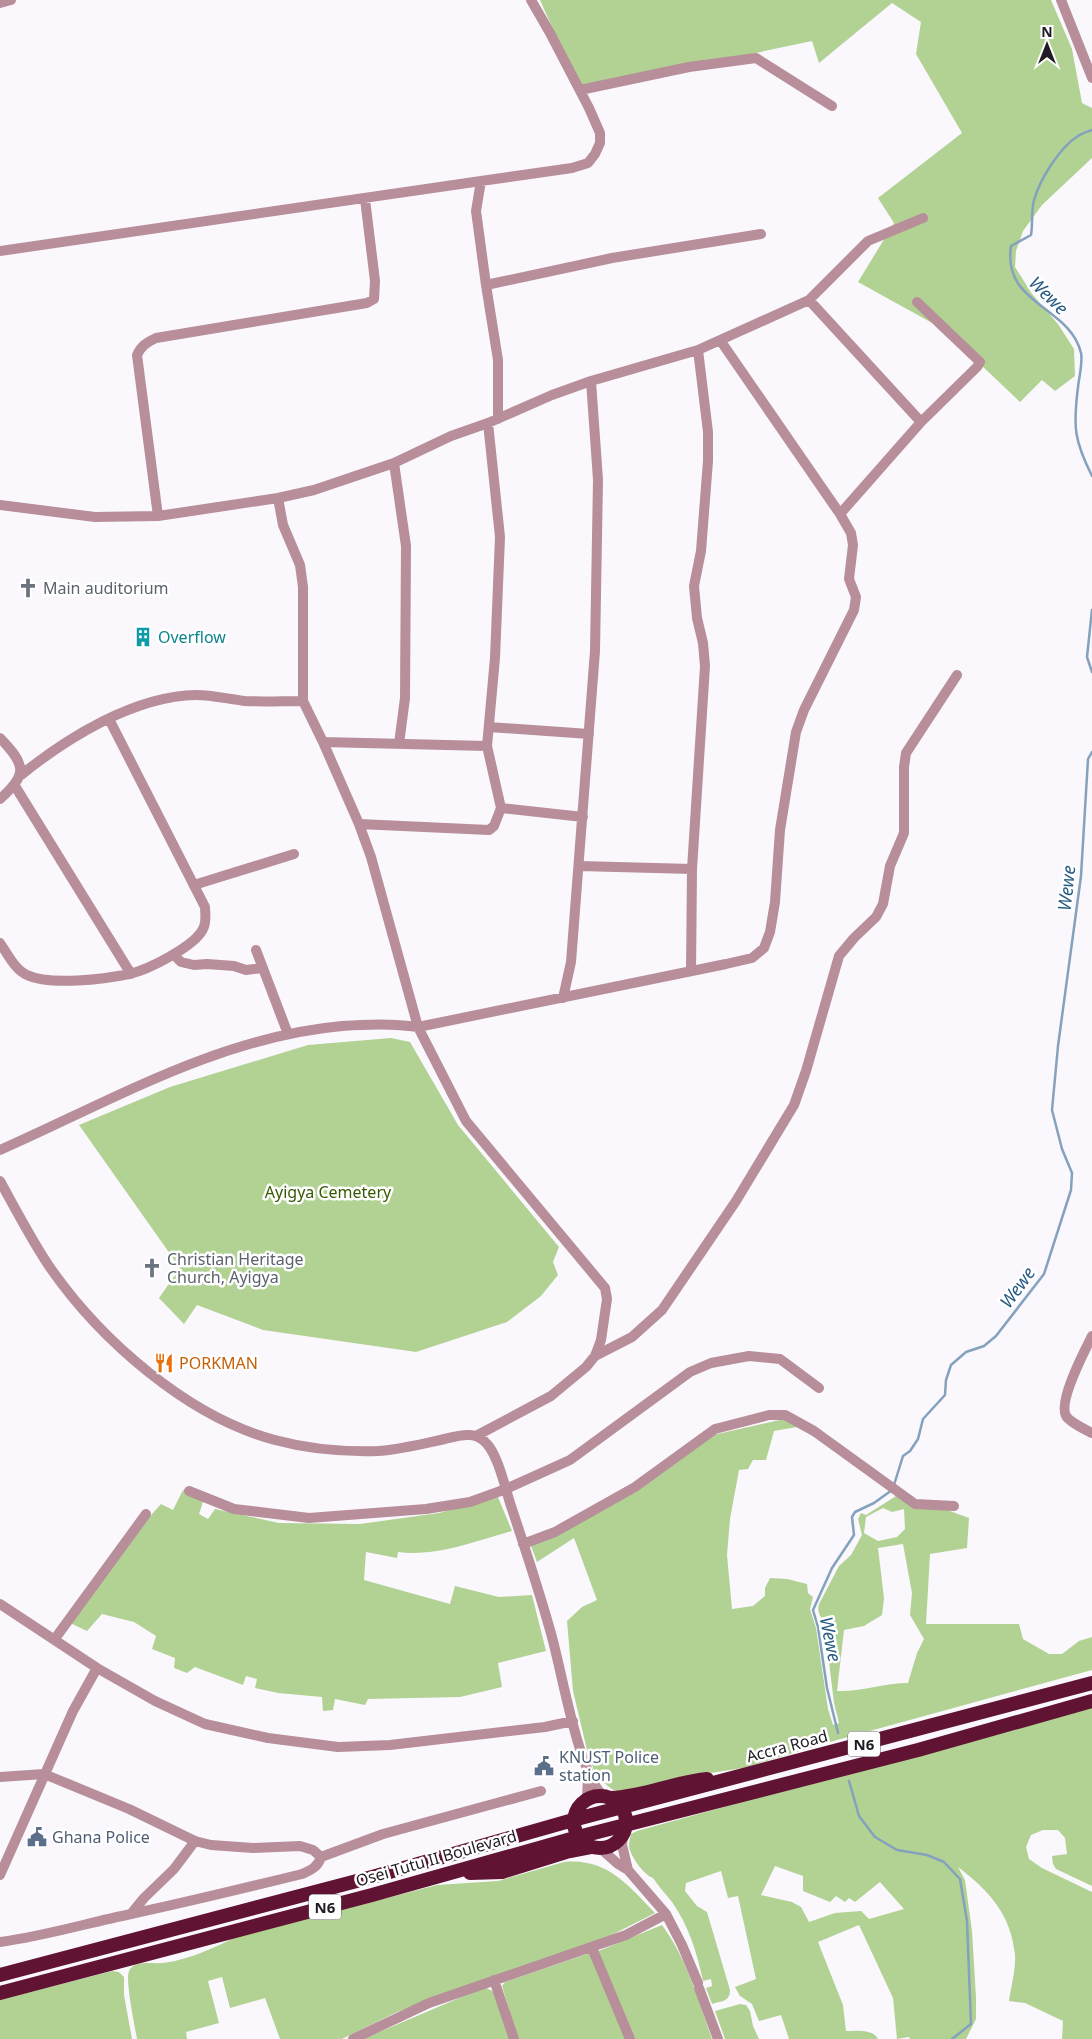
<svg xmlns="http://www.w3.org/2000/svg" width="1092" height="2039" viewBox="0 0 1092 2039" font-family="'Noto Sans',sans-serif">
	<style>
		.green { fill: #b2d294; fill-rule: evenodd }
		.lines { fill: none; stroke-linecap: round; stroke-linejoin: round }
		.stream { stroke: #84a1bd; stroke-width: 2.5 }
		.minor { stroke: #b78e99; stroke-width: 10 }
		.highway { stroke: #601333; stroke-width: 14 }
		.labels { text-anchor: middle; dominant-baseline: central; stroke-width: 5; stroke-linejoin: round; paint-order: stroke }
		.shield { fill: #fff; stroke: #645f66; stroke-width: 1 }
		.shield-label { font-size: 15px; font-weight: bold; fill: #211b25 }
		.worship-label { font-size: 16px; fill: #5b616d; stroke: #fff; text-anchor: start }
		.culture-label { font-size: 16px; fill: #0d838f; stroke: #fff; text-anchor: start }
		.park-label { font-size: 16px; fill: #375901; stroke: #fff }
		.food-label { font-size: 16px; fill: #c56008; stroke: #fff; text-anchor: start }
		.street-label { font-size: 16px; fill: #211b25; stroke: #fff }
		.service-label { font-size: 16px; fill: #4e5e75; stroke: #fff; text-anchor: start }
		.water-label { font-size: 18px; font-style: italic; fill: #265c83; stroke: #fff }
	</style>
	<rect width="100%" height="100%" fill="#faf7fd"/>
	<!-- green -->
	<path class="green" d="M 540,0 L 1051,0 L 1072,49 L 1082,103 L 1092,108 L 1092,158 L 1042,205 L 1023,231 L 1016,251 L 1015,267 L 1032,294 L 1058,324 L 1074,349 L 1075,376 L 1055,391 L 1042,380 L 1020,402 L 943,329 L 858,282 L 894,223 L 878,198 L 962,133 L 916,54 L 921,22 L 892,3 L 819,63 L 812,41 L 580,90 Z
		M 391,1038 L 410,1042 L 458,1125 L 559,1247 L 553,1262 L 558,1275 L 541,1296 L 507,1322 L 416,1352 L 263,1330 L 197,1305 L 184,1324 L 159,1298 L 180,1268 L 79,1125 L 170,1087 L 308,1045 Z
		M 784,1419 L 797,1427 L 774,1431 L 766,1460 L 753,1460 L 748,1469 L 739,1470 L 730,1519 L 727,1555 L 732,1609 L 753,1606 L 765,1596 L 765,1588 L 770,1578 L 787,1579 L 807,1584 L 808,1593 L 813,1597 L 810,1609 L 816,1628 L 828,1709 L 833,1725 L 839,1723 L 834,1703 L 824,1621 C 819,1615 817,1611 819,1604 L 839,1566 L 851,1555 L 862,1535 L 858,1519 L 861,1513 L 866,1515 L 896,1496 L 939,1507 L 969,1518 L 967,1548 L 930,1554 L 926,1624 L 1019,1624 L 1023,1639 L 1049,1654 L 1062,1654 L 1079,1641 L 1092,1637 L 1092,1670 L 837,1740 L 743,1768 L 684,1777 L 627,1793 L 613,1790 L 604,1783 L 595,1773 L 588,1754 L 573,1691 L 567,1621 L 582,1607 L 597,1600 L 574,1538 L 537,1562 L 531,1546 L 713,1435 ZM 883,1508 L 892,1512 L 904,1509 L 905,1529 L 897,1537 L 878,1541 L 864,1533 L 866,1517 ZM 903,1544 L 912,1593 L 910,1615 L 924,1639 L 917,1653 L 908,1683 C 884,1683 862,1692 837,1691 L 844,1630 L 864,1626 L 882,1615 L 884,1598 L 878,1548 Z
		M 183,1490 L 203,1502 L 199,1514 L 208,1519 L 215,1509 L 279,1523 L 360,1524 L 439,1513 L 498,1497 L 512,1531 C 476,1541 437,1557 398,1552 L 397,1558 L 366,1552 L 364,1580 L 450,1604 L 455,1586 L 499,1597 L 532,1595 L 546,1651 L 498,1663 L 502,1687 L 460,1697 L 368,1699 L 365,1705 L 335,1699 L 333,1710 L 323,1711 L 322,1697 L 278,1693 L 255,1688 L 257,1679 L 246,1676 L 243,1685 L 195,1667 L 187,1673 L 174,1668 L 175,1658 L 152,1649 L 156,1636 L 134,1622 L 102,1614 L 87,1631 L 70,1623 L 136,1532 L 161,1504 L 173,1510 Z
		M 1092,1706 L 1092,1886 L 1056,1869 L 1053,1864 L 1052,1856 L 1067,1854 L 1065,1838 L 1058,1830 L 1043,1830 L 1031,1835 L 1026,1847 L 1029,1859 L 1042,1868 L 1092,1892 L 1092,2039 L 1062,2039 L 1063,2021 L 1025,2003 L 1009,2001 C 1011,1987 1016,1969 1015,1955 C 1011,1914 989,1891 958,1867 L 965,1880 L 972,1931 L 976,1997 L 976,2019 L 966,2039 L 910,2039 L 909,2037 L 897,2039 L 893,1998 L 859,1925 L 818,1942 L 843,2005 L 846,2031 C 856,2031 872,2028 878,2039 L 789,2039 L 781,2015 L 759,2021 L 752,2004 L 740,1996 L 735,1987 L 756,1979 L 738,1896 L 728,1898 L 721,1871 L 686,1883 L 685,1891 L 697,1906 L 707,1912 L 730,1990 C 730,2002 721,2001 712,2004 L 706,1988 L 712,1986 L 711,1979 L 703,1981 C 697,1953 689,1926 672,1902 C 666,1894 659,1887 653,1878 C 644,1875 630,1856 629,1846 C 629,1842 630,1838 631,1834 L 637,1831 ZM 775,1866 L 803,1876 L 803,1891 L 830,1902 L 836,1896 L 845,1902 L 849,1898 L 855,1902 L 880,1882 L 904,1909 L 869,1919 L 861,1911 L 835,1913 L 809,1922 L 801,1907 L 792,1902 L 761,1895 Z
		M 564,1862 C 607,1858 628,1885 655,1913 L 588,1947 L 498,1975 L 397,2012 L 342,2039 L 280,2039 L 265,1998 L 230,2008 L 222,1977 L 208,1981 L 219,2023 L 186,2032 L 187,2039 L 137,2039 C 135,2026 125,1981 129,1971 C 134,1960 152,1964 161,1963 C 182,1962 215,1948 233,1938 L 437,1885 L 498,1881 Z
		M 662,1925 C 687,1959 698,1999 712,2039 L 634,2039 L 596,1952 Z
		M 590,1953 L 626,2039 L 518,2039 L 502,1986 L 505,1982 Z
		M 112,1971 L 119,1972 L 124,1977 L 124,1995 L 132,2039 L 0,2039 L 0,2000 Z
		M 485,1987 L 494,1992 L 510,2039 L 363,2039 Z
		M 740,2004 L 746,2005 L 750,2011 L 753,2026 L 759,2039 L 725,2039 L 715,2011 Z"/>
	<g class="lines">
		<!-- stream -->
		<path class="stream" d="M 1092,130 C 1087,132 1082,133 1078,136 C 1060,147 1040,179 1034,200 C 1031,211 1033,223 1031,235 L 1011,246 C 1002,305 1070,306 1081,353 C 1083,362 1079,378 1078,387 C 1073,427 1074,440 1092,476
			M 1092,610 L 1087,657 L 1092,672
			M 894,1485 L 903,1456 L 910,1451 L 918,1439 L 923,1419 L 945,1395 L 946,1380 L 951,1365 L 966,1352 L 984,1346 L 996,1336 L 1044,1274 L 1071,1190 L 1072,1173 L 1062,1149 L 1052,1110 L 1058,1046 L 1081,876 L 1088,759 L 1092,752
			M 838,1733 L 827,1688 L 818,1627 L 813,1610 L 832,1568 L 854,1535 L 852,1517 L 855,1512 L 874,1503 L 892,1490
			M 849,1781 L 859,1816 L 875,1837 L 897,1850 L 927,1855 L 944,1862 L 960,1879 L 967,1921 L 971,2024 L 952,2039"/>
		<!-- minor -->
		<path class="minor" d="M 1061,0 L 1092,78
			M 0,3 L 11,0
			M 580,90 L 689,67 L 756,58 L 832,106
			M 481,181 L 476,211 L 486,285
			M 0,251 L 481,181 L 572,168 L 588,163 L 595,154 L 600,143 L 600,133 L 589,108 L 550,33 L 531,0
			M 809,300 L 868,241 L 923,218
			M 498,419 L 498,360 L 486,285 L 612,258 L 761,234
			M 394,463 L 406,546 L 405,698 L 399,744
			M 278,498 L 283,525 L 300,565 L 303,587 L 303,701 L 323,742 L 359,824 L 371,857 L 418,1027 L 466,1121 L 605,1288 L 607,1299 L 601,1340 L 595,1356 L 586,1367 L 551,1396 L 476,1436
			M 0,505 L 95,517 L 158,516 L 278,498 L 314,490 L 394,463 L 451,436 L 488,423 L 552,395 L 591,381 L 698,350 L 809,300 L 921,422
			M 840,514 L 921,422 L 977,367 L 980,362 L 917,302
			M 158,516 L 137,355 C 141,346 147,342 156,338 L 367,303 L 374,299 L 375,281 L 365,199
			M 489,727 L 589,734
			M 0,738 C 26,765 28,774 0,799
			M 323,742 L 487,746
			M 21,775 C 67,738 134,696 196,695 C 212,695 228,699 245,701 C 264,702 283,701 303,701
			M 15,786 L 131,974
			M 501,808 L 583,817
			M 359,824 L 489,830 L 494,826 L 501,808 L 487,746 L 495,658 L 500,537 L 488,423
			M 579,866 L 692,869
			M 194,885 L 294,854
			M 0,943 C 7,953 15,970 27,975 C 50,986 105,979 129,974 C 148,970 195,946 203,929 C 207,922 205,914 205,907 L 109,719
			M 256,950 L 288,1034
			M 174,955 L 181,962 L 194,965 L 207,964 L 234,966 L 246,970 L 263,968
			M 691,971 L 692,869 L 705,666 L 703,643 L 697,618 L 694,586 L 701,551 L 708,461 L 708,432 L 698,350
			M 563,998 L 571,962 L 595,651 L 598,480 L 591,381
			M 0,1150 C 111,1101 219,1037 342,1026 C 368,1024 392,1023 418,1027 L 726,964 L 752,958 L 764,948 L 770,932 L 775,902 L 780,830 L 796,732 L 804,710 L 854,610 L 856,597 L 849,579 L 853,545 L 851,533 L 840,514 L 720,340
			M 0,1181 C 16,1210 31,1239 49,1266 C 100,1340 188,1417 275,1440 C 308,1449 344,1452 378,1451 C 397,1450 417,1445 436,1441 C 447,1439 459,1434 470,1435 C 476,1435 483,1439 487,1444 C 498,1456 505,1487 510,1503 C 524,1545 538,1587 550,1630 C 561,1665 578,1776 604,1796
			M 1092,1336 C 1085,1350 1058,1401 1066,1416 C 1071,1423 1084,1429 1092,1433
			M 595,1356 L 632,1337 L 662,1310 L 736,1201 L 794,1105 L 806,1071 L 839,956 L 854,938 L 876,917 L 883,904 L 890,866 L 904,833 L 904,767 L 906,753 L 957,675
			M 189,1491 L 234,1509 L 309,1518 L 426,1509 L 470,1502 L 506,1489 L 570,1460 L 690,1372 L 711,1363 L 749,1356 L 780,1359 L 819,1388
			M 523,1544 L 555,1532 L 635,1487 L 715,1429 L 769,1415 L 785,1415 L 814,1431 L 915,1504 L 954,1506
			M 0,1604 L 97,1668 L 155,1701 L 205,1724 L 268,1738 L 338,1747 L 390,1745 L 545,1727 L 573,1721
			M 54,1640 L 146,1514
			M 0,1777 L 44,1774 L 129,1809 L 195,1841 L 211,1845 L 253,1848 L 300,1846 L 313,1850 L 321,1857
			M 587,1799 L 588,1776
			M 623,1836 L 622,1845 L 628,1870
			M 600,1848 L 618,1864 L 628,1870 L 666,1914 L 682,1945 L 698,1983
			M 0,1875 L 73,1711 L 97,1668
			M 131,1914 L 144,1898 L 174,1869 L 195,1841
			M 0,1942 C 45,1936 87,1923 131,1914 C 188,1902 245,1888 302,1874 C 311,1870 318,1867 321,1857 L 383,1834 L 541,1791
			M 592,1948 L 630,2039
			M 494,1980 L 514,2039
			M 699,1988 L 718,2039
			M 353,2039 L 429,2003 L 626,1935 L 666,1914"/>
		<!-- highway -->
		<path class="highway" d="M574 1822a26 26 0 1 1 52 0a26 26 0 1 1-52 0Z
			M 611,1798 C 644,1797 674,1782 707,1779
			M 470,1873 L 502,1872 L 566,1852 L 592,1847
			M 0,1975 L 372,1877 L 573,1820 L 1092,1683
			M 0,1993 L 372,1895 L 578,1837 L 918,1750 L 1092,1701"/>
	</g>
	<!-- icons -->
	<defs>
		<symbol id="church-bare" viewBox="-9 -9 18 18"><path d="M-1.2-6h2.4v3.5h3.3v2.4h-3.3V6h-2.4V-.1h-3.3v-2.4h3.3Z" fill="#6b7280" stroke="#fff" stroke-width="2.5" paint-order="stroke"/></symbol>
		<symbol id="building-bare" viewBox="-9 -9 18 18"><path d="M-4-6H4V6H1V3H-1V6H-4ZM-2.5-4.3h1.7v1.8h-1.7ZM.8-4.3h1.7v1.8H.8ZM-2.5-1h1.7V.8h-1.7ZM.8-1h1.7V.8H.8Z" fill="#0f9aa8" stroke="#fff" stroke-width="2.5" paint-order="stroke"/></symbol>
		<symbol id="restaurant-bare" viewBox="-9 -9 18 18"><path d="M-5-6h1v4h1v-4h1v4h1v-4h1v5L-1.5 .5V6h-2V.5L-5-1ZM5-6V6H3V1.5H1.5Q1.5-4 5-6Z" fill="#e8710a" stroke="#fff" stroke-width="2.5" paint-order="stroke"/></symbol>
		<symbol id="civic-bare" viewBox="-9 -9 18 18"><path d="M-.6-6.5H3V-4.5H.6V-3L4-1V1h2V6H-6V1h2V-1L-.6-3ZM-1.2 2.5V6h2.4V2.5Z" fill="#5c6f8a" stroke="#fff" stroke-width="2.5" paint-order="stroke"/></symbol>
	</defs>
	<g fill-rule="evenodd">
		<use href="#church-bare" x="14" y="574" width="28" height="28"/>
		<use href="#building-bare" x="129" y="623" width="28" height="28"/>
		<use href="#church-bare" x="138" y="1254" width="28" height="28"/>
		<use href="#restaurant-bare" x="150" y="1349" width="28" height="28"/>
		<use href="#civic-bare" x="530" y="1752" width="28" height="28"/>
		<use href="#civic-bare" x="23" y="1823" width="28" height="28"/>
	</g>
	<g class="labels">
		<!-- shield labels -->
		<g class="shield">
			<rect x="848" y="1731.5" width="32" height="25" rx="4"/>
			<rect x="309" y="1894.5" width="32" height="25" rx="4"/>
		</g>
		<g class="shield-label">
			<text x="864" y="1744">N6</text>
			<text x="325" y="1907">N6</text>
		</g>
		<!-- worship labels -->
		<g class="worship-label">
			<text x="43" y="588">Main auditorium</text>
			<text x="167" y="1259">Christian Heritage<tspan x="167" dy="18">Church, Ayigya</tspan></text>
		</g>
		<!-- culture labels -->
		<g class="culture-label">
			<text x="158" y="637">Overflow</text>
		</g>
		<!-- park labels -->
		<g class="park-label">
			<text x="328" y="1192">Ayigya Cemetery</text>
		</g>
		<!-- food labels -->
		<g class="food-label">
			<text x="179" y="1363">PORKMAN</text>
		</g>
		<!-- street labels -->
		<g class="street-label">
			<text transform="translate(787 1746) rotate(-15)">Accra Road</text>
			<text transform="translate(436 1858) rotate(-16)">Osei Tutu II Boulevard</text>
		</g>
		<!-- service labels -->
		<g class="service-label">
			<text x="559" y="1757">KNUST Police<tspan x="559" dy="18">station</tspan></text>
			<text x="52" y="1837">Ghana Police</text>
		</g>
		<!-- water labels -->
		<g class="water-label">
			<text transform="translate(1049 295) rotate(44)">Wewe</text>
			<text transform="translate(1066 888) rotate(-84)">Wewe</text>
			<text transform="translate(1017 1287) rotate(-54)">Wewe</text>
			<text transform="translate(831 1639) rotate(78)">Wewe</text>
		</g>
	</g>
	<!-- north arrow -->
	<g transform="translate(1047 45)" stroke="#ffffff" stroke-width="4" paint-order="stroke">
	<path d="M0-4L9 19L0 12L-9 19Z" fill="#211b25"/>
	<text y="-8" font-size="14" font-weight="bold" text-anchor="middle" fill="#211b25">N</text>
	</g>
</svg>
